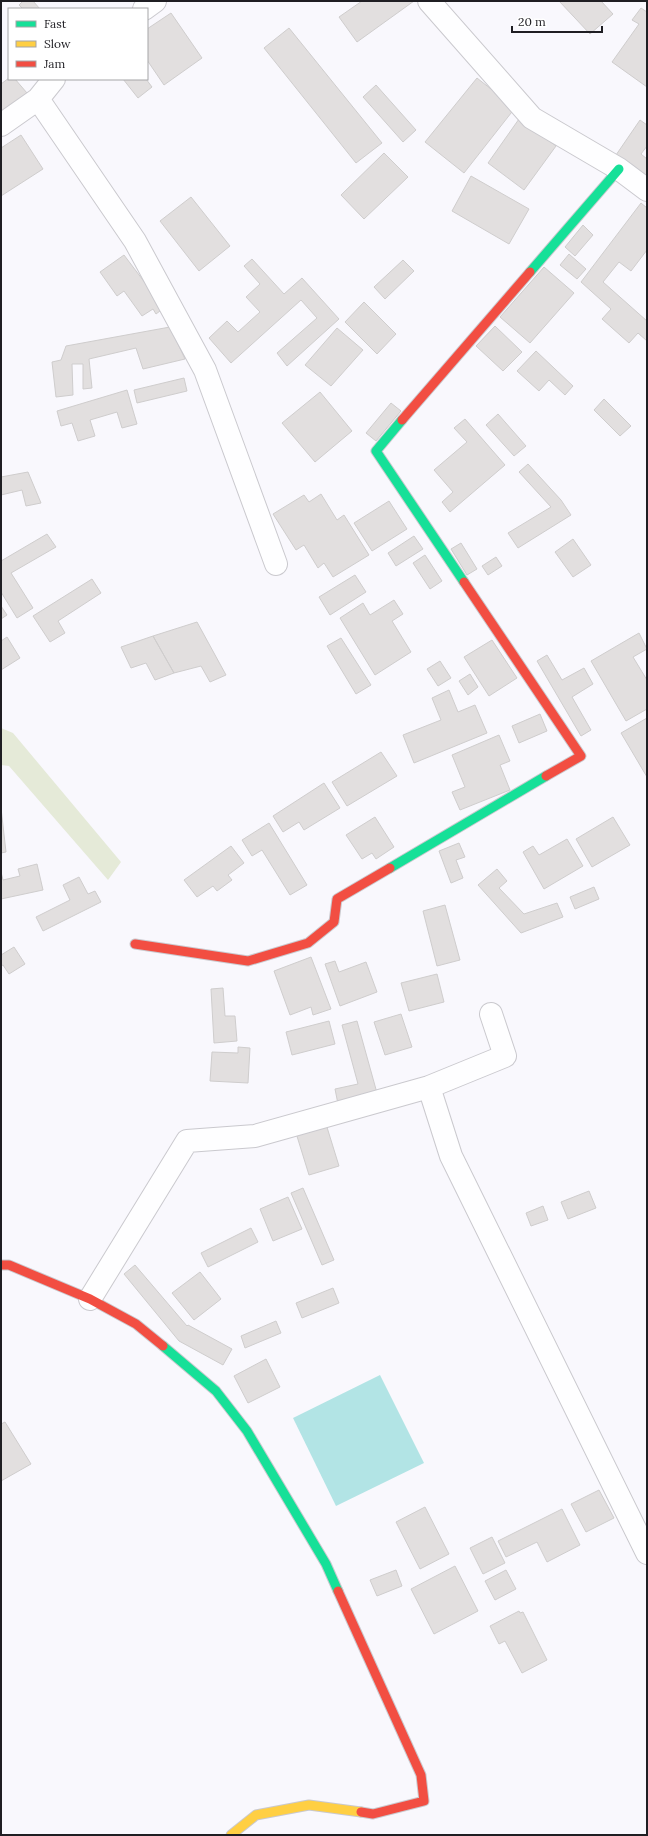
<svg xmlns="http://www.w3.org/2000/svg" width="648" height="1836" viewBox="0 0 648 1836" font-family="Lora,serif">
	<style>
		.green { fill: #e5ead8 }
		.water { fill: #b2e4e5 }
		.building { fill: #e2dfdf; stroke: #cfcdcd }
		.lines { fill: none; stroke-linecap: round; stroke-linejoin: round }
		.street-casing { stroke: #cac9ce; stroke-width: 24 }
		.fast-casing { stroke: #cac9ce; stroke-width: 11 }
		.slow-casing { stroke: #cac9ce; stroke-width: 11 }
		.jam-casing { stroke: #cac9ce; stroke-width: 11 }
		.street { stroke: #fefeff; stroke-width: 22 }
		.fast { stroke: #16e098; stroke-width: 9 }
		.slow { stroke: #ffcf43; stroke-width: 9 }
		.jam { stroke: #f24e42; stroke-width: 9 }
	</style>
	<rect width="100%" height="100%" fill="#f9f8fd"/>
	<!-- green -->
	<path class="green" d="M 1,728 L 13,733 L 121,862 L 108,880 L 9,766 L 1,765 Z"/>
	<!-- water -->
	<path class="water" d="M 380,1375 L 424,1463 L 336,1506 L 293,1418 Z"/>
	<!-- building -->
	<path class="building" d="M 23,1 L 33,1 L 40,9 L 23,9 L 19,5 Z
		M 362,1 L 414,1 L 357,42 L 339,17 Z
		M 559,1 L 601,1 L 613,14 L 590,34 Z
		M 641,8 L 647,12 L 647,87 L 612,62 L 639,24 L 632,20 Z
		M 171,13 L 202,58 L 164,85 L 147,60 L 147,29 Z
		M 289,28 L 382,143 L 356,163 L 264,48 Z
		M 9,78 L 15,79 L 27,93 L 1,114 L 1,84 Z
		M 477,78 L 515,108 L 464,173 L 425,142 Z
		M 123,79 L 146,79 L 152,87 L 138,98 Z
		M 376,85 L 416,130 L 403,142 L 363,97 Z
		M 519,119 L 556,146 L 524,190 L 488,163 Z
		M 640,120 L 647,125 L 647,146 L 641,154 L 647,159 L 647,178 L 616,155 Z
		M 21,135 L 43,169 L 1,196 L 1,148 Z
		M 384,153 L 408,177 L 364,219 L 341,195 Z
		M 471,176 L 529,209 L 509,244 L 452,211 Z
		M 191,197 L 230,246 L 199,271 L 160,221 Z
		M 641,203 L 647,208 L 647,250 L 631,271 L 619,262 L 603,282 L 647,321 L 647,341 L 638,333 L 629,343 L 602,319 L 611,309 L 581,282 Z
		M 583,225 L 593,235 L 575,256 L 565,247 Z
		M 569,254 L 586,269 L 577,279 L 560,265 Z
		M 124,255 L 164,308 L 156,314 L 153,309 L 142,316 L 124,291 L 117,296 L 100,272 Z
		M 252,259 L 284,294 L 302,278 L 339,319 L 287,366 L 277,353 L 317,318 L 301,300 L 231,363 L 209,338 L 227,321 L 238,332 L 260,312 L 246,297 L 260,284 L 244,266 Z
		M 403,260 L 414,271 L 385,299 L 374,287 Z
		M 544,267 L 574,293 L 530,343 L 500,317 Z
		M 364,302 L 396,334 L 377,354 L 345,322 Z
		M 495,326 L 522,352 L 503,371 L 476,346 Z
		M 170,327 L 185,359 L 143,369 L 136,348 L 89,359 L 92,388 L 83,389 L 83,364 L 72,364 L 73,395 L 56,397 L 52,362 L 61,360 L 66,346 Z
		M 337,328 L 363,350 L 331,386 L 305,365 Z
		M 536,351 L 573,386 L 565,395 L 549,380 L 539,391 L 517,371 Z
		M 184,378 L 187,391 L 137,403 L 134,390 Z
		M 127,390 L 137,424 L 122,428 L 117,412 L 90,420 L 95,436 L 78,441 L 72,423 L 61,426 L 57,411 Z
		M 320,392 L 352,431 L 315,462 L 282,423 Z
		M 604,399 L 631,426 L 620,436 L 594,410 Z
		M 391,403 L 401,411 L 376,441 L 366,433 Z
		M 498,414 L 526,446 L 514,456 L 486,425 Z
		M 465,419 L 505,465 L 450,512 L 442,502 L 453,492 L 434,470 L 467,442 L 454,428 Z
		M 528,464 L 561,500 L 571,515 L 518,548 L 508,533 L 551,507 L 519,472 Z
		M 28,472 L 41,503 L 26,506 L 22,490 L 1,495 L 1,477 Z
		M 321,494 L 337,520 L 344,515 L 369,555 L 333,577 L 324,563 L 318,568 L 304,545 L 296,550 L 273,514 L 304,495 L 309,502 Z
		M 389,501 L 407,529 L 372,551 L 354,523 Z
		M 47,534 L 56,547 L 11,573 L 33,608 L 17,618 L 1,592 L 1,561 Z
		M 414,536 L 423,549 L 396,566 L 388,553 Z
		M 573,539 L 591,565 L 573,577 L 555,552 Z
		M 461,543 L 477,569 L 467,575 L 451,549 Z
		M 425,555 L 442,581 L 430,589 L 413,563 Z
		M 496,557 L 502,566 L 488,575 L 482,566 Z
		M 355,575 L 366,592 L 330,615 L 319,597 Z
		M 92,579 L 101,593 L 58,621 L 65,633 L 50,642 L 33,616 Z
		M 394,600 L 403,614 L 392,621 L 411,652 L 375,675 L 340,618 L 363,603 L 370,615 Z
		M 1,606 L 7,615 L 1,619 Z
		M 197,622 L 226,675 L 210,682 L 201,666 L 174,673 L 153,636 Z
		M 639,633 L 647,649 L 633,657 L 647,680 L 647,709 L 626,721 L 591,661 Z
		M 153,636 L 174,673 L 155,680 L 146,663 L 131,668 L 121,647 Z
		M 7,637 L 20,658 L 1,670 L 1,641 Z
		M 341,638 L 371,685 L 356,694 L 327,646 Z
		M 492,640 L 517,678 L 489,696 L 464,657 Z
		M 547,655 L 562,680 L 584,668 L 593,684 L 572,697 L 591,730 L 581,736 L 537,661 Z
		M 440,661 L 451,678 L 438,686 L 427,669 Z
		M 470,674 L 478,687 L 468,695 L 459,681 Z
		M 449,690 L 458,712 L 475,705 L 487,733 L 414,763 L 403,735 L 441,720 L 432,698 Z
		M 540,714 L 547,731 L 519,743 L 512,726 Z
		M 647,718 L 647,777 L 621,733 Z
		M 499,735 L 510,761 L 500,765 L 510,790 L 460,810 L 452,792 L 465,787 L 452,755 Z
		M 381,752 L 397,776 L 347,806 L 332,782 Z
		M 324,783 L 340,808 L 304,830 L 299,822 L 283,832 L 273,816 Z
		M 1,808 L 6,852 L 1,853 Z
		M 375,817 L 394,847 L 376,859 L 372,853 L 362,859 L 346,835 Z
		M 613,817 L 630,845 L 592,867 L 576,839 Z
		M 269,823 L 307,885 L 290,895 L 262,850 L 252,856 L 242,840 Z
		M 567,839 L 583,866 L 544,889 L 523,852 L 533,846 L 539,855 Z
		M 459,843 L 465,857 L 456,860 L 463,878 L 451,883 L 439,851 Z
		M 231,846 L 244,863 L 228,875 L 232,880 L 217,891 L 213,886 L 197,897 L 184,880 Z
		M 37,864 L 43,890 L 1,899 L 1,872 L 3,880 L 20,876 L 18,869 Z
		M 497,869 L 507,881 L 499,888 L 524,914 L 557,903 L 563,917 L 521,933 L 478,885 Z
		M 79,877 L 88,894 L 95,891 L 101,902 L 43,931 L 36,917 L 70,900 L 63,885 Z
		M 594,887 L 599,899 L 575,909 L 570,897 Z
		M 445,905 L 460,960 L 437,966 L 423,911 Z
		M 14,947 L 25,964 L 9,974 L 3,965 L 1,966 L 1,955 Z
		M 311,957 L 331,1009 L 313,1015 L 311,1007 L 290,1015 L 274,971 Z
		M 335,961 L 339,972 L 366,962 L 377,992 L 340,1006 L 325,964 Z
		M 437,974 L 444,1002 L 409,1011 L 401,983 Z
		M 223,988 L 225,1016 L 235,1016 L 237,1041 L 214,1043 L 211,989 Z
		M 401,1014 L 412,1047 L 385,1055 L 374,1022 Z
		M 329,1021 L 335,1044 L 292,1055 L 286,1032 Z
		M 357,1021 L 377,1093 L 338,1104 L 335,1089 L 358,1084 L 342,1025 Z
		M 238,1047 L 250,1048 L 248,1083 L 210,1081 L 212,1052 L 238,1053 Z
		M 326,1124 L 339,1166 L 309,1175 L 296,1133 Z
		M 303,1188 L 334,1260 L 322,1265 L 291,1193 Z
		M 589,1191 L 596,1208 L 568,1219 L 561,1202 Z
		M 288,1197 L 302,1229 L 273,1241 L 260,1209 Z
		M 543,1206 L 548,1220 L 531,1226 L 526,1213 Z
		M 251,1228 L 258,1242 L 208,1267 L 201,1253 Z
		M 135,1265 L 187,1326 L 188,1325 L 232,1349 L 223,1365 L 179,1341 L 124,1274 Z
		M 200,1272 L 221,1299 L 194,1320 L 172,1293 Z
		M 333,1288 L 339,1303 L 302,1318 L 296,1303 Z
		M 276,1321 L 281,1333 L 245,1348 L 241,1336 Z
		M 266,1359 L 280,1387 L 248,1403 L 234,1376 Z
		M 5,1422 L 31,1464 L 1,1481 L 1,1424 Z
		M 599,1490 L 614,1518 L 586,1532 L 571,1504 Z
		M 425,1507 L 449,1554 L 420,1569 L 396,1522 Z
		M 562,1509 L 580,1545 L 547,1562 L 537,1542 L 506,1557 L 498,1541 Z
		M 492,1537 L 505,1563 L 483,1574 L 470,1548 Z
		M 455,1566 L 478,1611 L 434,1634 L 411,1589 Z
		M 396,1570 L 402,1586 L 377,1596 L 370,1580 Z
		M 506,1570 L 516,1589 L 495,1600 L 485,1581 Z
		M 519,1611 L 520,1613 L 523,1612 L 547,1660 L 522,1673 L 505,1641 L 499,1644 L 490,1626 Z"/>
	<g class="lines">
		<defs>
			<path id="street" d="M 429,1 L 532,118 L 619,169 L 647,190
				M 144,9 L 155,1
				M 38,99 L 54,79
				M 1,125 L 38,99 L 135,241 L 205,370 L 276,564
				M 429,1087 L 451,1156 L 647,1553
				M 90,1299 L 187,1141 L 255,1136 L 429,1087 L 505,1056 L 491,1014"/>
			<path id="fast" d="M 530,272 L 619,169
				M 402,420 L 376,451 L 464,582
				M 390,868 L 546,776
				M 163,1346 L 216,1391 L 247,1431 L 326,1564 L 338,1591"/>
			<path id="slow" d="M 231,1835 L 256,1815 L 309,1805 L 361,1812"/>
			<path id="jam" d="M 402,420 L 530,272
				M 464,582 L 581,756 L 546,776
				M 135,944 L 248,961 L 308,943 L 334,922 L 337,899 L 390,868
				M 1,1265 L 9,1265 L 90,1299 L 136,1324 L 163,1346
				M 338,1591 L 421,1775 L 424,1801 L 373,1814 L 361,1812"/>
		</defs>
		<!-- street casing -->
		<use href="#street" class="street-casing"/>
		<!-- fast casing -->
		<use href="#fast" class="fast-casing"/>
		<!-- slow casing -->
		<use href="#slow" class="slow-casing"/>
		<!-- jam casing -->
		<use href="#jam" class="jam-casing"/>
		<!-- street -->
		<use href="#street" class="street"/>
		<!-- fast -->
		<use href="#fast" class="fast"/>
		<!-- slow -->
		<use href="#slow" class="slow"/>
		<!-- jam -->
		<use href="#jam" class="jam"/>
	</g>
	<!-- border -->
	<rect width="648" height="1836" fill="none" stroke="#1f1e23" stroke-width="4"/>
	<!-- legend -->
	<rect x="8" y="8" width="140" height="72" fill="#ffffff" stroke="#a5a5a7"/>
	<rect x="16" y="21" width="20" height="6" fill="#16e098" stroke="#a5a5a7"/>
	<text x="44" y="28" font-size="12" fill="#1f1e23">Fast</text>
	<rect x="16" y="41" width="20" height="6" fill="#ffcf43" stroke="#a5a5a7"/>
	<text x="44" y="48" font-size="12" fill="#1f1e23">Slow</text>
	<rect x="16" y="61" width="20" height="6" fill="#f24e42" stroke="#a5a5a7"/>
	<text x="44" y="68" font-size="12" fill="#1f1e23">Jam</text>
	<!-- scale -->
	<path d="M512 26v6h90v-6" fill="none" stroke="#1f1e23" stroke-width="2"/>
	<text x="518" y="26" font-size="12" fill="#1f1e23" stroke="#ffffff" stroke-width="3" paint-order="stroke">20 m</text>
</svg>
